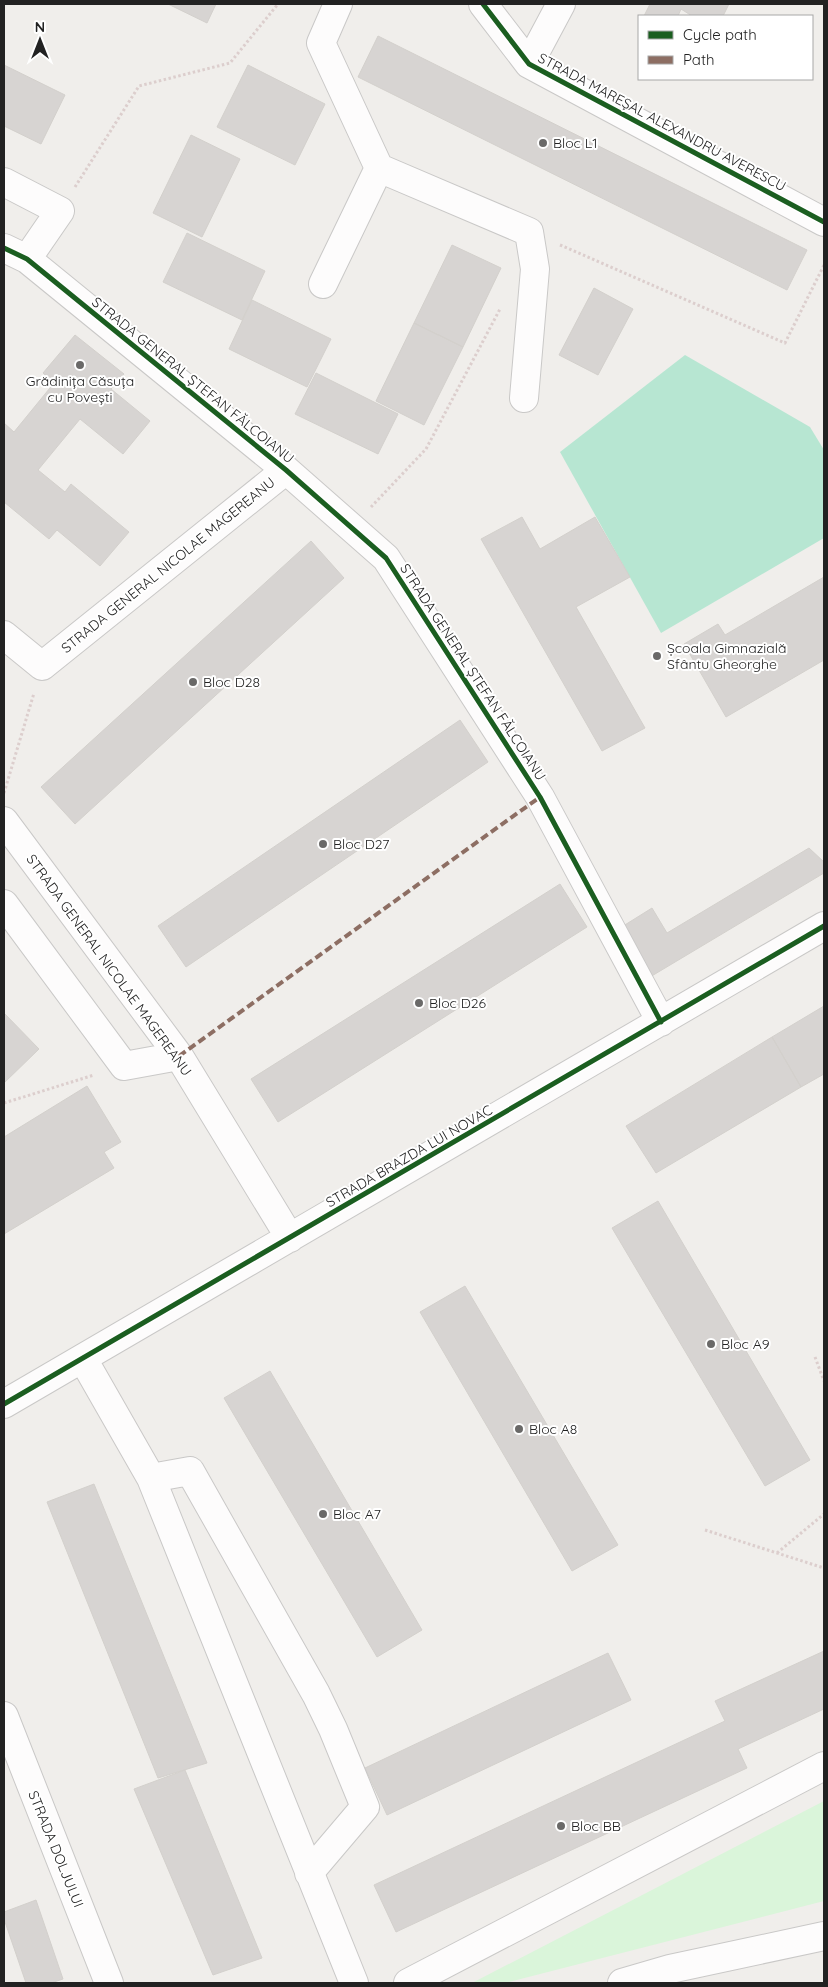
<svg xmlns="http://www.w3.org/2000/svg" width="828" height="1987" viewBox="0 0 828 1987" font-family="Quicksand,sans-serif">
	<style>
		.park { fill: #daf5da }
		.pitch { fill: #b7e6d2 }
		.building { fill: #d7d4d2; stroke: #d3d0cc }
		.lines { fill: none; stroke-linecap: round; stroke-linejoin: round }
		.minor-casing { stroke: #c9c8c7; stroke-width: 30 }
		.path { stroke: #dccecd; stroke-width: 3; stroke-dasharray: 2.5 2.5; stroke-linecap: butt }
		.minor { stroke: #fdfcfc; stroke-width: 28 }
		.quiet { stroke: #8d6e63; stroke-width: 4; stroke-dasharray: 8 4; stroke-linecap: butt }
		.cycleway-casing { stroke: #fff; stroke-width: 8 }
		.cycleway { stroke: #1b5e20; stroke-width: 5 }
		.poi-dot { fill: #6a6968; stroke: #fff; stroke-width: 2 }
		.labels { text-anchor: middle; dominant-baseline: central; stroke-width: 4; stroke-linejoin: round; paint-order: stroke }
		.street-label { font-size: 14px; fill: #222; stroke: #fff }
		.poi-label { font-size: 14px; fill: #222; stroke: #fff; text-anchor: start }
	</style>
	<rect width="100%" height="100%" fill="#f0eeeb"/>
	<!-- park -->
	<path class="park" d="M 824,1801 L 824,1901 L 505,1983 L 472,1983 Z"/>
	<!-- pitch -->
	<path class="pitch" d="M 685,355 L 810,427 L 824,450 L 824,538 L 661,633 L 560,452 Z"/>
	<!-- building -->
	<path class="building" d="M 168,4 L 216,4 L 207,23 Z
		M 650,4 L 729,4 L 723,16 L 692,16 L 681,9 L 678,16 L 644,16 Z
		M 378,36 L 807,250 L 787,290 L 358,77 Z
		M 4,65 L 65,95 L 41,144 L 4,126 Z
		M 248,65 L 325,104 L 295,165 L 217,127 Z
		M 191,135 L 240,159 L 202,237 L 153,213 Z
		M 187,233 L 265,271 L 242,320 L 163,282 Z
		M 452,245 L 501,268 L 463,347 L 414,323 Z
		M 594,288 L 633,309 L 598,375 L 559,355 Z
		M 252,300 L 331,339 L 307,387 L 229,349 Z
		M 414,323 L 463,347 L 424,425 L 376,401 Z
		M 75,335 L 124,374 L 111,389 L 150,421 L 123,454 L 80,419 L 38,470 L 65,492 L 71,484 L 129,532 L 100,566 L 57,530 L 49,539 L 4,502 L 4,423 L 14,432 L 54,383 L 43,373 Z
		M 316,373 L 398,414 L 378,454 L 295,414 Z
		M 522,517 L 540,549 L 595,517 L 630,577 L 576,607 L 645,728 L 602,751 L 481,539 Z
		M 311,541 L 344,578 L 75,824 L 41,787 Z
		M 824,577 L 824,660 L 726,717 L 684,644 L 718,624 L 725,635 Z
		M 460,720 L 488,762 L 186,967 L 158,926 Z
		M 809,848 L 824,862 L 824,873 L 650,977 L 620,928 L 652,908 L 667,933 Z
		M 560,884 L 587,927 L 278,1122 L 251,1079 Z
		M 824,1006 L 824,1074 L 801,1087 L 772,1037 Z
		M 4,1013 L 39,1049 L 4,1083 Z
		M 772,1037 L 801,1087 L 656,1173 L 626,1126 Z
		M 87,1086 L 121,1142 L 104,1152 L 114,1168 L 4,1234 L 4,1137 Z
		M 658,1201 L 810,1460 L 765,1486 L 612,1228 Z
		M 465,1286 L 618,1545 L 572,1571 L 420,1312 Z
		M 270,1371 L 422,1630 L 377,1657 L 224,1398 Z
		M 94,1484 L 207,1763 L 158,1778 L 47,1502 Z
		M 824,1651 L 824,1709 L 738,1749 L 747,1768 L 396,1932 L 374,1885 L 725,1721 L 715,1701 Z
		M 608,1653 L 631,1700 L 387,1815 L 365,1768 Z
		M 185,1770 L 262,1958 L 213,1975 L 134,1789 Z
		M 36,1900 L 63,1979 L 51,1983 L 26,1983 L 4,1919 L 4,1912 Z"/>
	<g class="lines">
		<defs>
			<path id="minor" d="M 483,4 L 529,64 L 824,222
				M 529,64 L 561,4
				M 379,168 L 529,232 L 535,269 L 524,398
				M 4,182 L 60,211 L 27,259
				M 4,248 L 27,259 L 286,470 L 386,558 L 540,797 L 661,1022
				M 323,284 L 379,168 L 321,43 L 338,4
				M 4,635 L 42,666 L 286,470
				M 4,821 L 179,1056 L 290,1238
				M 4,904 L 124,1066 L 179,1056
				M 83,1359 L 151,1478 L 354,1983
				M 4,1404 L 824,926
				M 151,1478 L 190,1471 L 316,1694 L 333,1729 L 365,1807 L 309,1873
				M 4,1716 L 109,1983
				M 408,1983 L 824,1766
				M 622,1983 L 670,1969 L 824,1936"/>
		</defs>
		<!-- minor casing -->
		<use href="#minor" class="minor-casing"/>
		<!-- path -->
		<path class="path" d="M 75,187 L 139,86 L 230,63 L 278,4
			M 560,245 L 785,343 L 824,265
			M 371,507 L 426,449 L 500,309
			M 4,793 L 34,693
			M 4,1103 L 94,1075
			M 815,1357 L 824,1381
			M 705,1530 L 824,1568
			M 777,1553 L 824,1514"/>
		<!-- minor -->
		<use href="#minor" class="minor"/>
		<!-- quiet -->
		<path class="quiet" d="M 179,1056 L 540,797"/>
		<defs>
			<path id="cycleway" d="M 483,4 L 529,64 L 824,222
				M 4,248 L 27,259 L 286,470 L 386,558 L 540,797 L 661,1022
				M 4,1404 L 824,926"/>
		</defs>
		<!-- cycleway casing -->
		<use href="#cycleway" class="cycleway-casing"/>
		<!-- cycleway -->
		<use href="#cycleway" class="cycleway"/>
	</g>
	<!-- markers -->
	<g class="poi-dot">
		<circle cx="543" cy="143" r="5"/>
		<circle cx="80" cy="365" r="5"/>
		<circle cx="657" cy="656" r="5"/>
		<circle cx="193" cy="682" r="5"/>
		<circle cx="323" cy="844" r="5"/>
		<circle cx="419" cy="1003" r="5"/>
		<circle cx="711" cy="1344" r="5"/>
		<circle cx="519" cy="1429" r="5"/>
		<circle cx="323" cy="1514" r="5"/>
		<circle cx="561" cy="1826" r="5"/>
	</g>
	<g class="labels">
		<!-- street labels -->
		<g class="street-label">
			<text transform="translate(662 122) rotate(28)">STRADA MAREȘAL ALEXANDRU AVERESCU</text>
			<text transform="translate(193 380) rotate(39)">STRADA GENERAL ȘTEFAN FĂLCOIANU</text>
			<text transform="translate(168 565) rotate(-39)">STRADA GENERAL NICOLAE MAGEREANU</text>
			<text transform="translate(473 672) rotate(57)">STRADA GENERAL ȘTEFAN FĂLCOIANU</text>
			<text transform="translate(109 965) rotate(54)">STRADA GENERAL NICOLAE MAGEREANU</text>
			<text transform="translate(409 1156) rotate(-30)">STRADA BRAZDA LUI NOVAC</text>
			<text transform="translate(56 1849) rotate(68)">STRADA DOLJULUI</text>
		</g>
		<!-- poi labels -->
		<g class="poi-label">
			<text x="553" y="143">Bloc L1</text>
			<text x="80" y="381" text-anchor="middle">Grădinița Căsuța<tspan x="80" dy="16">cu Povești</tspan></text>
			<text x="667" y="648">Școala Gimnazială<tspan x="667" dy="16">Sfântu Gheorghe</tspan></text>
			<text x="203" y="682">Bloc D28</text>
			<text x="333" y="844">Bloc D27</text>
			<text x="429" y="1003">Bloc D26</text>
			<text x="721" y="1344">Bloc A9</text>
			<text x="529" y="1429">Bloc A8</text>
			<text x="333" y="1514">Bloc A7</text>
			<text x="571" y="1826">Bloc BB</text>
		</g>
	</g>
	<!-- border -->
	<rect width="828" height="1987" fill="none" stroke="#222222" stroke-width="10"/>
	<!-- legend -->
	<rect x="638" y="15" width="175" height="65" fill="#ffffff" stroke="#a7a7a7"/>
	<rect x="648" y="31" width="25" height="8" fill="#1b5e20" stroke="#a7a7a7"/>
	<text x="683" y="40" font-size="15" fill="#222222">Cycle path</text>
	<rect x="648" y="56" width="25" height="8" fill="#8d6e63" stroke="#a7a7a7"/>
	<text x="683" y="65" font-size="15" fill="#222222">Path</text>
	<!-- north arrow -->
	<g transform="translate(40 40)" stroke="#ffffff" stroke-width="4" paint-order="stroke">
	<path d="M0-4L9 19L0 12L-9 19Z" fill="#222222"/>
	<text y="-8" font-size="14" font-weight="bold" text-anchor="middle" fill="#222222">N</text>
	</g>
</svg>
